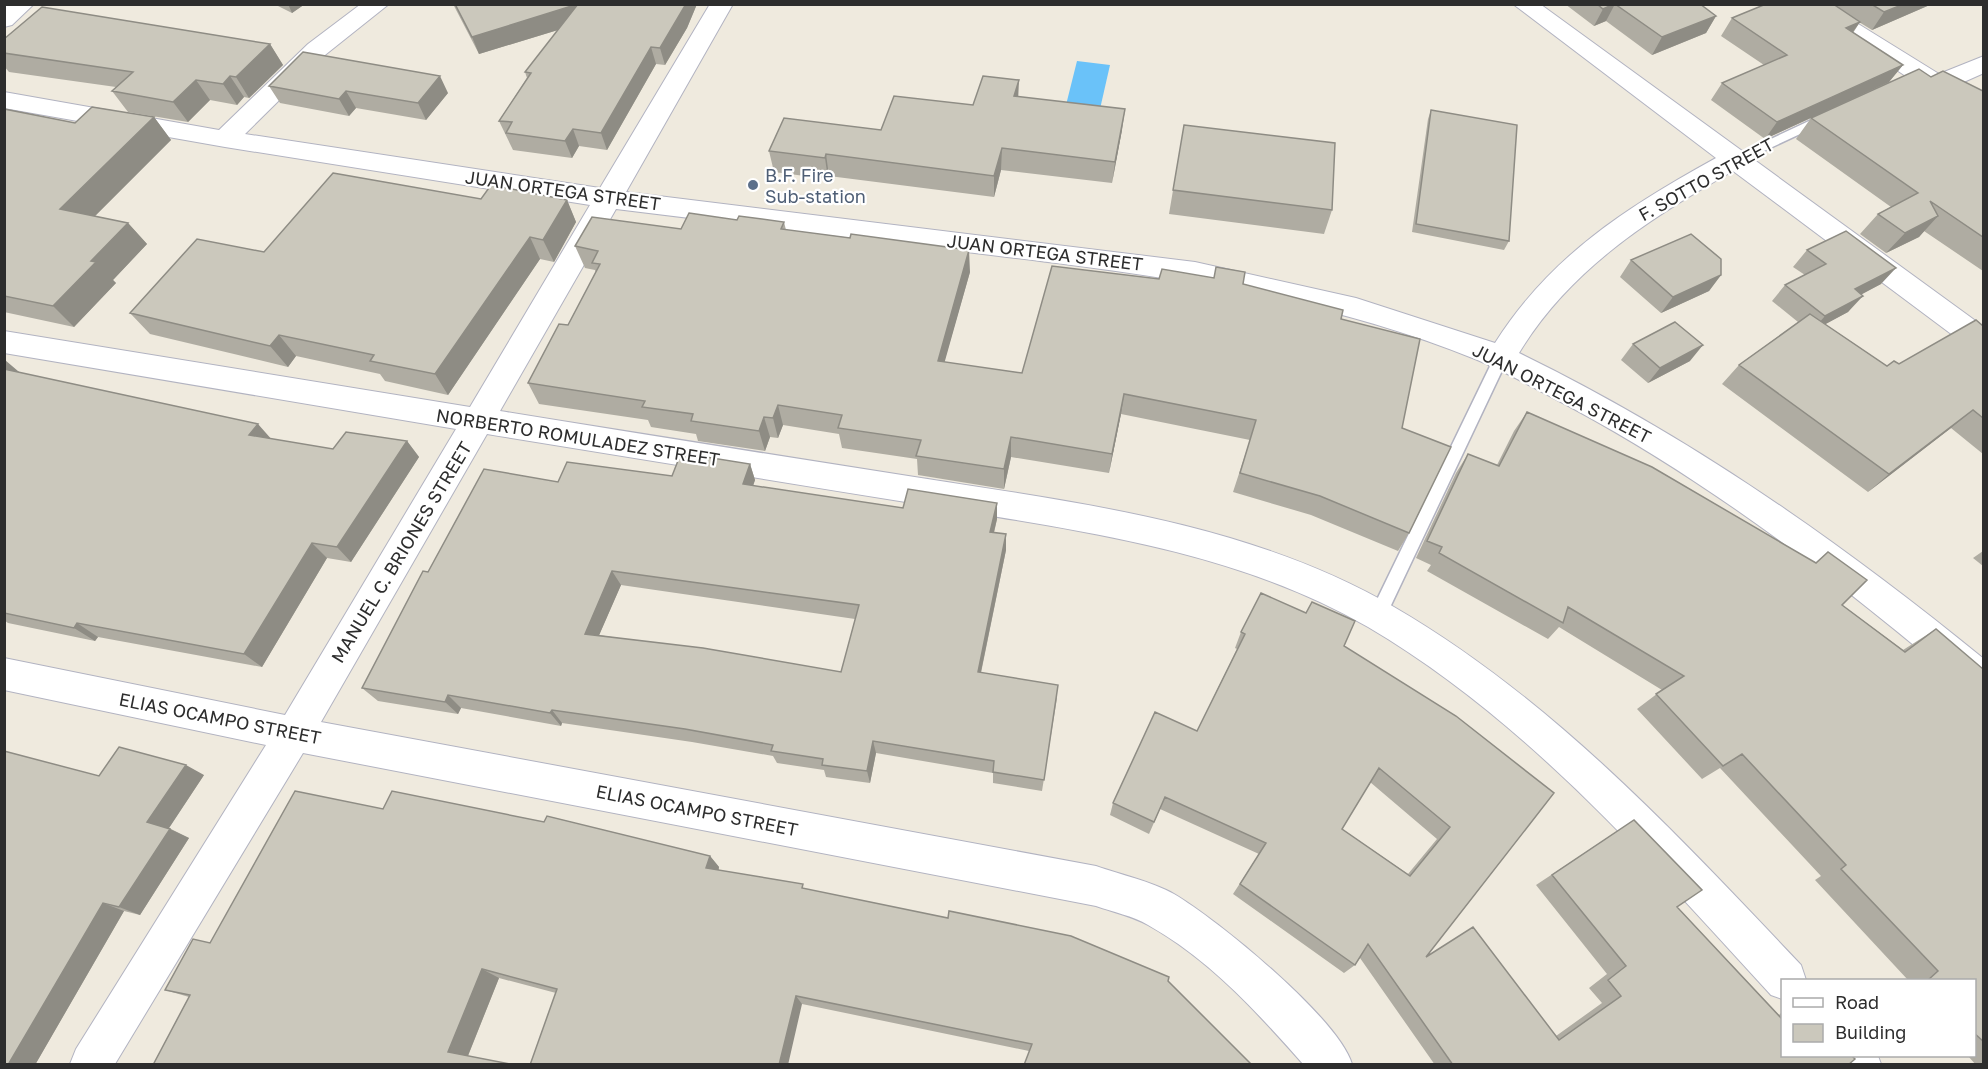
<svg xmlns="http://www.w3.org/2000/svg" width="1988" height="1069" viewBox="0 0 1988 1069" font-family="'Golos Text',sans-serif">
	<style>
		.water { fill: #6ac2f9 }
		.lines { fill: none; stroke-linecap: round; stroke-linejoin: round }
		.lane-casing { stroke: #b2b3c1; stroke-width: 3 }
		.street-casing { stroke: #b2b3c1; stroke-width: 2 }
		.lane { fill: #fff; fill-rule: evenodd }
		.street { fill: #fff; fill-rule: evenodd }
		.wall { fill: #afaca2; fill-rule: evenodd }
		.shaded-wall { fill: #8e8c84 }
		.building { fill: #cbc8bc; stroke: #8e8c84; stroke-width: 1.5; fill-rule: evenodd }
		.service-dot { fill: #5c6f8a; stroke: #fff; stroke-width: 2 }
		.labels { text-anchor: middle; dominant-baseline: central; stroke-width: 4.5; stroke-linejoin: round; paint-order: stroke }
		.service-label { font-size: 18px; fill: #4e5e75; stroke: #fff; text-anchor: start }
		.street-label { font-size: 18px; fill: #2d2d2d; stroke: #fff }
	</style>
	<rect width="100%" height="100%" fill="#efeade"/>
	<!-- water -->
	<path class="water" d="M 1077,61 L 1110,65 L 1100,109 L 1066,105 Z"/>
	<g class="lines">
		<defs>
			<path id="lane" d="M 1824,114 L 1830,118 L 1828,121 L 1738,163 L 1728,163 L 1726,160 Z
				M 1501,352 L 1508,358 L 1384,620 L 1378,623 L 1372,620 L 1369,615 L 1372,610 L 1494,358 Z"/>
			<path id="street" d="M 8,4 L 34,4 L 12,25 L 4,27 L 4,8 Z
				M 361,4 L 389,4 L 325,55 L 245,134 L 600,188 L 710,4 L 733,4 L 626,192 L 1195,262 L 1356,298 L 1495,343 C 1550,256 1627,207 1716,158 L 1513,4 L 1540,4 L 1984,327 L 1984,354 L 1974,351 L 1733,171 C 1650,218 1569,270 1519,353 C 1688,435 1839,541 1984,659 L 1984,697 L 1971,693 C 1846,587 1718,487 1574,409 C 1541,392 1509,373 1475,359 C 1320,296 1155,275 991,255 C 866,240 741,224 616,209 L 500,411 C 640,434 780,456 921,478 C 1081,503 1252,524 1394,607 C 1552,699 1676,833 1801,965 L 1806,980 L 1782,980 L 1782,999 L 1771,995 C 1648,861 1526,720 1368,627 C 1230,547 1066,529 912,503 C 770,480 628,457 487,434 L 321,722 L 1096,866 C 1121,875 1151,881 1174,894 C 1218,920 1338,1018 1352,1064 L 1303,1064 C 1258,1013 1209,959 1148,925 C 1133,916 1113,912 1096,906 L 303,753 L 115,1064 L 70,1064 L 76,1049 L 266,745 L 4,690 L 4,658 L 285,715 L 456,429 L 4,353 L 4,331 L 470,407 L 590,205 L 225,147 L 4,108 L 4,92 L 219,130 L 308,44 Z
				M 1798,4 L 1826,4 L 1939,74 L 1984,56 L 1984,73 L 1957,85 L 1984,101 L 1984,121 L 1928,91 Z
				M 1832,1056 L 1878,1056 L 1881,1064 L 1835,1064 Z"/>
		</defs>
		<!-- lane casing -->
		<use href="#lane" class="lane-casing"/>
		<!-- street casing -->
		<use href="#street" class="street-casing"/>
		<!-- lane -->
		<use href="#lane" class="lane"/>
		<!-- street -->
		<use href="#street" class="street"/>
	</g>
	<!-- wall -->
	<path class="wall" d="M 274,4 L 305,4 L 292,13 Z
		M 453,4 L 697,4 L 687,28 L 665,65 L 656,64 L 607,150 L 579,146 L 572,158 L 513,150 L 499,121 L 527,78 L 525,72 L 558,30 L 479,54 Z
		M 1565,4 L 1700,4 L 1716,16 L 1706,33 L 1652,55 L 1606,21 L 1594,26 Z
		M 1766,4 L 1932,4 L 1872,30 L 1854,19 L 1860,22 L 1853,33 L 1903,65 L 1889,82 L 1931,77 L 1983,91 L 1983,271 L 1924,231 L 1919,237 L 1886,253 L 1860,234 L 1878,214 L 1891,207 L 1796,139 L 1811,118 L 1765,139 L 1711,100 L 1722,83 L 1764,65 L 1721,36 L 1732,18 Z
		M 4,39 L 270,44 L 283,65 L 249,98 L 244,97 L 237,105 L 210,100 L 188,122 L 128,112 L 112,91 L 116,87 L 9,72 L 4,66 Z
		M 269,86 L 448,93 L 426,120 L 356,108 L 349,116 L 280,103 Z
		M 1018,96 L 1122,130 L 1112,183 L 1001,170 L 994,197 L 829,176 L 828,179 L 774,172 L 769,151 L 881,130 L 973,105 Z
		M 4,109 L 75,123 L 154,117 L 171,140 L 95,216 L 128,223 L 147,244 L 113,280 L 116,283 L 74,327 L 4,312 Z
		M 1431,110 L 1509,241 L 1504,250 L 1412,232 L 1428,119 Z
		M 1184,125 L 1332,210 L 1324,234 L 1169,214 Z
		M 481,199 L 567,200 L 576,222 L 554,262 L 540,259 L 448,395 L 385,381 L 380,374 L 296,356 L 288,367 L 150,334 L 130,313 L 264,252 Z
		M 737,220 L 784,222 L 786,230 L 970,272 L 944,362 L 1022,373 L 1159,279 L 1243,284 L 1341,319 L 1402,428 L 1409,533 L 1398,551 L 1311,515 L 1233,492 L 1250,440 L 1121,414 L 1109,473 L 1011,457 L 1004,489 L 918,475 L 917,459 L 842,448 L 839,434 L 783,425 L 778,438 L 770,437 L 765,451 L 698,441 L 696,434 L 651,427 L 648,420 L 539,404 L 528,383 L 568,325 L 596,273 L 595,270 L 585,268 L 575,246 Z
		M 1807,250 L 1881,284 L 1861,294 L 1848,312 L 1825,324 L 1887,366 L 1899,364 L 1983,326 L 1983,454 L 1951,428 L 1868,492 L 1722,384 L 1739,365 L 1798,322 L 1772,301 L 1785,285 L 1805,275 L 1793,267 Z
		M 1631,260 L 1721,275 L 1709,291 L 1661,313 L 1620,277 Z
		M 1633,344 L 1690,361 L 1648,383 L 1621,360 Z
		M 4,360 L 18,372 L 271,439 L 333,449 L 407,441 L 419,457 L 351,562 L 327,558 L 262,667 L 98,637 L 95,641 L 8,623 L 4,620 Z
		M 1527,412 L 1815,563 L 1828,552 L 1842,605 L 1903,650 L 1936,629 L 1983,669 L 1983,1065 L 1976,1065 L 1968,1056 L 1974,1056 L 1974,981 L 1907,981 L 1908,980 L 1815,880 L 1821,876 L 1720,768 L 1702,779 L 1637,709 L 1662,690 L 1559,627 L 1548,639 L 1427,571 L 1431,565 L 1416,558 L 1456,473 L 1468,454 L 1497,465 L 1514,431 Z
		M 750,464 L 755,480 L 753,486 L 903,508 L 997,519 L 994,533 L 1006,550 L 981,673 L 1057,698 L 1042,791 L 993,783 L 993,773 L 876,753 L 870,783 L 826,777 L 824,770 L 777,763 L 773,756 L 692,742 L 562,723 L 561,726 L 461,708 L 458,714 L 378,701 L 362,688 L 428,572 L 558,482 L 672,476 ZM 621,585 L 855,619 L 841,672 L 599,635 Z
		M 1983,551 L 1983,566 L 1973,558 Z
		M 1241,632 L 1344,646 L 1554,793 L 1427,956 L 1556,1036 L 1602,1003 L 1589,988 L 1607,974 L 1536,885 L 1616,832 L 1677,907 L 1779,1015 L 1782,1012 L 1782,1056 L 1848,1065 L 1435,1065 L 1360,958 L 1355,965 L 1344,973 L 1233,894 L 1259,854 L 1160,809 L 1149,834 L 1110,815 L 1113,803 L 1197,731 L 1237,649 L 1235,648 ZM 1370,782 L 1437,839 L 1408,874 L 1342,829 Z
		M 204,775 L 169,828 L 189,838 L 140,915 L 124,911 L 35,1065 L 4,1065 L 99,776 Z
		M 383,809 L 710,856 L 719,867 L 719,870 L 805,889 L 1168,981 L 1029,1051 L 802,1004 L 556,993 L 499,978 L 468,1056 L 153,1065 L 189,997 L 165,990 L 210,943 Z"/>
	<!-- shaded-wall -->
	<path class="shaded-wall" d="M 288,4 L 305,4 L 292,13 Z
		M 578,4 L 584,22 L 479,54 L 472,37 Z
		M 686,4 L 697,4 L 687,28 L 665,65 L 660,48 Z
		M 1615,4 L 1606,21 L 1594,26 L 1603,9 Z
		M 1904,4 L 1932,4 L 1872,30 L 1884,12 Z
		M 1716,16 L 1706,33 L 1652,55 L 1662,37 Z
		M 1860,22 L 1847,40 L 1846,28 Z
		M 270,44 L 283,65 L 249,98 L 236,77 Z
		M 651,47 L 656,64 L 607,150 L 601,133 Z
		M 1903,65 L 1889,82 L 1765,139 L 1777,122 Z
		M 230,76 L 244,97 L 237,105 L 223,84 Z
		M 440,76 L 448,93 L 426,120 L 418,103 Z
		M 196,80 L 210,100 L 188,122 L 173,102 Z
		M 1019,80 L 1018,102 L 1014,96 Z
		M 346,91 L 356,108 L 349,116 L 339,99 Z
		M 1125,109 L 1122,130 L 1112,183 L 1115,162 Z
		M 154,117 L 171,140 L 80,231 L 60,209 Z
		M 573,129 L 579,146 L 572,158 L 565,141 Z
		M 1002,148 L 1001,170 L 994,197 L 994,176 Z
		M 826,154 L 829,176 L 828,179 L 825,158 Z
		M 567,200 L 576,222 L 554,262 L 543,240 Z
		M 1938,216 L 1919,237 L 1886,253 L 1905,233 Z
		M 128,223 L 147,244 L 113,280 L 116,283 L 74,327 L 53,306 L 91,261 Z
		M 530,237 L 540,259 L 448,395 L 435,374 Z
		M 969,250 L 970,272 L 939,382 L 938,361 Z
		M 1896,268 L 1881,284 L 1840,306 L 1855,289 Z
		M 1721,275 L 1709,291 L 1661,313 L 1673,297 Z
		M 1863,296 L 1848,312 L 1811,332 L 1825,316 Z
		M 279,335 L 296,356 L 288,367 L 270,346 Z
		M 1703,345 L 1690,361 L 1648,383 L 1660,368 Z
		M 5,360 L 25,377 L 4,373 L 4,361 Z
		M 1124,394 L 1121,414 L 1109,473 L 1112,454 Z
		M 778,405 L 783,425 L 778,438 L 773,418 Z
		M 1973,410 L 1951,428 L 1868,492 L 1889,474 Z
		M 764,417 L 770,437 L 765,451 L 759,431 Z
		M 258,424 L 273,441 L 249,435 Z
		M 1011,437 L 1011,457 L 1004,489 L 1004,469 Z
		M 407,441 L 419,457 L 351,562 L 337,547 Z
		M 750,464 L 755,480 L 748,500 L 743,484 Z
		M 997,503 L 997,519 L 990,548 L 990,532 Z
		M 1006,534 L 1006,550 L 978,686 L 978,672 Z
		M 312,543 L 327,558 L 262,667 L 244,654 Z
		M 612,571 L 621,585 L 594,647 L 585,634 Z
		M 77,623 L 98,637 L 95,641 L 74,628 Z
		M 448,695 L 461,708 L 458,714 L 445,702 Z
		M 552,710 L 562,723 L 561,726 L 550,713 Z
		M 873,741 L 876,753 L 870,783 L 867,771 Z
		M 186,765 L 204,775 L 167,831 L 147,822 Z
		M 170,829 L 189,838 L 140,915 L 119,907 Z
		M 710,856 L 719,867 L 715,880 L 706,868 Z
		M 103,903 L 124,911 L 35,1065 L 8,1065 Z
		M 482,969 L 499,978 L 467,1058 L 448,1052 Z
		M 796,996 L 802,1004 L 788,1065 L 779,1065 Z"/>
	<!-- building -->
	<path class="building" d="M 455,4 L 578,4 L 472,37 Z
		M 578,4 L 686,4 L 660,48 L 651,47 L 601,133 L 573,129 L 565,141 L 506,133 L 512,122 L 499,121 L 531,73 L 525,72 Z
		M 1597,4 L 1614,4 L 1603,9 Z
		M 1615,4 L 1700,4 L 1716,16 L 1662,37 Z
		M 1766,4 L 1833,4 L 1860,22 L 1846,28 L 1903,65 L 1777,122 L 1722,83 L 1787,55 L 1732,18 Z
		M 1871,4 L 1904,4 L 1884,12 Z
		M 42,7 L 270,44 L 236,77 L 230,76 L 223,84 L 196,80 L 173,102 L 112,91 L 133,72 L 4,53 L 4,39 Z
		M 303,52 L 440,76 L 418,103 L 346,91 L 339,99 L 269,86 Z
		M 1919,69 L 1931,77 L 1943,71 L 1983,91 L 1983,237 L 1930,201 L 1938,216 L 1905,233 L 1878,214 L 1918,193 L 1811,118 Z
		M 983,76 L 1019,80 L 1014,96 L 1125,109 L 1115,162 L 1002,148 L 994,176 L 826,154 L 825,158 L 769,151 L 784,118 L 881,130 L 894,96 L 973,105 Z
		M 92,107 L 154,117 L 60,209 L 128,223 L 91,261 L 96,262 L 53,306 L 4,296 L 4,109 L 75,123 Z
		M 1431,110 L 1517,125 L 1509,241 L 1416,224 Z
		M 1184,125 L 1335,143 L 1332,210 L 1173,190 Z
		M 333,173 L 481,199 L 491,185 L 567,200 L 543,240 L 530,237 L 435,374 L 370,361 L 374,355 L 279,335 L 270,346 L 130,313 L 197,239 L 264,252 Z
		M 689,213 L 737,220 L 739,216 L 784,222 L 781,229 L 850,238 L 851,234 L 969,250 L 938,361 L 1022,373 L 1052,266 L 1159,279 L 1162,269 L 1214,278 L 1216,267 L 1245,272 L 1243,284 L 1343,310 L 1341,319 L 1420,339 L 1402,428 L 1451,447 L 1409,533 L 1320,496 L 1240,473 L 1256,420 L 1124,394 L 1112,454 L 1011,437 L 1004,469 L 916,456 L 921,440 L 838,428 L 842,415 L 778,405 L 773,418 L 764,417 L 759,431 L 691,421 L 693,414 L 642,407 L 645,401 L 528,383 L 559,324 L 568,325 L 600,264 L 592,263 L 598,251 L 575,246 L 592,217 L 681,229 Z
		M 1846,231 L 1896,268 L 1855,289 L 1863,296 L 1825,316 L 1785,285 L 1826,264 L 1807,250 Z
		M 1691,234 L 1721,259 L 1721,275 L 1673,297 L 1631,260 Z
		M 1810,314 L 1887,366 L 1894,361 L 1899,364 L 1976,320 L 1983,326 L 1983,418 L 1973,410 L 1889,474 L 1739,365 Z
		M 1675,322 L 1703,345 L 1660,368 L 1633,344 Z
		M 4,369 L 258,424 L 249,435 L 333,449 L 346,432 L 407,441 L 337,547 L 312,543 L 244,654 L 77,623 L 74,628 L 4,613 Z
		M 1527,412 L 1652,467 L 1816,563 L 1828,552 L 1867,580 L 1842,605 L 1905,652 L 1936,629 L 1983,669 L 1983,1041 L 1974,1033 L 1974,981 L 1927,981 L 1938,971 L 1841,869 L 1846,865 L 1742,754 L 1723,766 L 1656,694 L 1684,676 L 1568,607 L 1563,623 L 1439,553 L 1442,547 L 1427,541 L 1468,454 L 1499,466 Z
		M 681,453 L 750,464 L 743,484 L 903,508 L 908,489 L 997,503 L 990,532 L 1006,534 L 978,672 L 1058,685 L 1044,780 L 993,772 L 994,761 L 873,741 L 867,771 L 822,765 L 823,759 L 771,751 L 773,745 L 685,729 L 552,710 L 550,713 L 448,695 L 445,702 L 362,688 L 423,571 L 428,572 L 484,469 L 558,482 L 567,462 L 672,476 ZM 612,571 L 859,605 L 841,672 L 703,648 L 585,634 Z
		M 1261,593 L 1306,613 L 1312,602 L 1355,621 L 1344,646 L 1456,716 L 1554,793 L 1426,957 L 1473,927 L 1559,1040 L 1621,996 L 1608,980 L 1626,966 L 1552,875 L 1634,820 L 1702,890 L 1677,907 L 1782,1019 L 1782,1056 L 1852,1056 L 1855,1059 L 1848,1065 L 1453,1065 L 1368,944 L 1355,965 L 1240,884 L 1266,843 L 1165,797 L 1154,822 L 1113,803 L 1155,712 L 1197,731 L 1245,634 L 1241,632 ZM 1379,768 L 1450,827 L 1410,876 L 1342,829 Z
		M 119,747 L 186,765 L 147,822 L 170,829 L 119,907 L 103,903 L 8,1065 L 4,1065 L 4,751 L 99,776 Z
		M 295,791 L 383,809 L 392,791 L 544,822 L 547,816 L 710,856 L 706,868 L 803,884 L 802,888 L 948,918 L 949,911 L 1071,936 L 1169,977 L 1168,981 L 1252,1065 L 1024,1065 L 1032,1044 L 796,996 L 779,1065 L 530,1065 L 557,989 L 482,969 L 448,1052 L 515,1065 L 153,1065 L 190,995 L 165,990 L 193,939 L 210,943 Z"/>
	<!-- markers -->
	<circle class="service-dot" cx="753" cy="185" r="6"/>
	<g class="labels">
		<!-- service labels -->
		<g class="service-label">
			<text x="765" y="175">B.F. Fire<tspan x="765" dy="21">Sub-station</tspan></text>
		</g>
		<!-- street labels -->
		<g class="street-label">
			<text transform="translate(1706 179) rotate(-29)">F. SOTTO STREET</text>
			<text transform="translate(563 190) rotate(8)">JUAN ORTEGA STREET</text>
			<text transform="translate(1045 252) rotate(7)">JUAN ORTEGA STREET</text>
			<text transform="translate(1562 393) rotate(27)">JUAN ORTEGA STREET</text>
			<text transform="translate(578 437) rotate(9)">NORBERTO ROMULADEZ STREET</text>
			<text transform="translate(401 552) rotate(-59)">MANUEL C. BRIONES STREET</text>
			<text transform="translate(220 718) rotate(11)">ELIAS OCAMPO STREET</text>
			<text transform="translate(697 810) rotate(11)">ELIAS OCAMPO STREET</text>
		</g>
	</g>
	<!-- border -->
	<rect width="1988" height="1069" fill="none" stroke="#2d2d2d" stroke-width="12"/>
	<!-- legend -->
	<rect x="1781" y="979" width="195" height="78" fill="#ffffff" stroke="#ababab" stroke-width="1.5"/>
	<rect x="1793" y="998" width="30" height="9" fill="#ffffff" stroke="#ababab" stroke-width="1.5"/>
	<text x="1835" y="1009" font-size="18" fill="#2d2d2d">Road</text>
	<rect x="1793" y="1024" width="30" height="18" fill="#cbc8bc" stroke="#ababab" stroke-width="1.5"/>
	<text x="1835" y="1039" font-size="18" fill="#2d2d2d">Building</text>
</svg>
